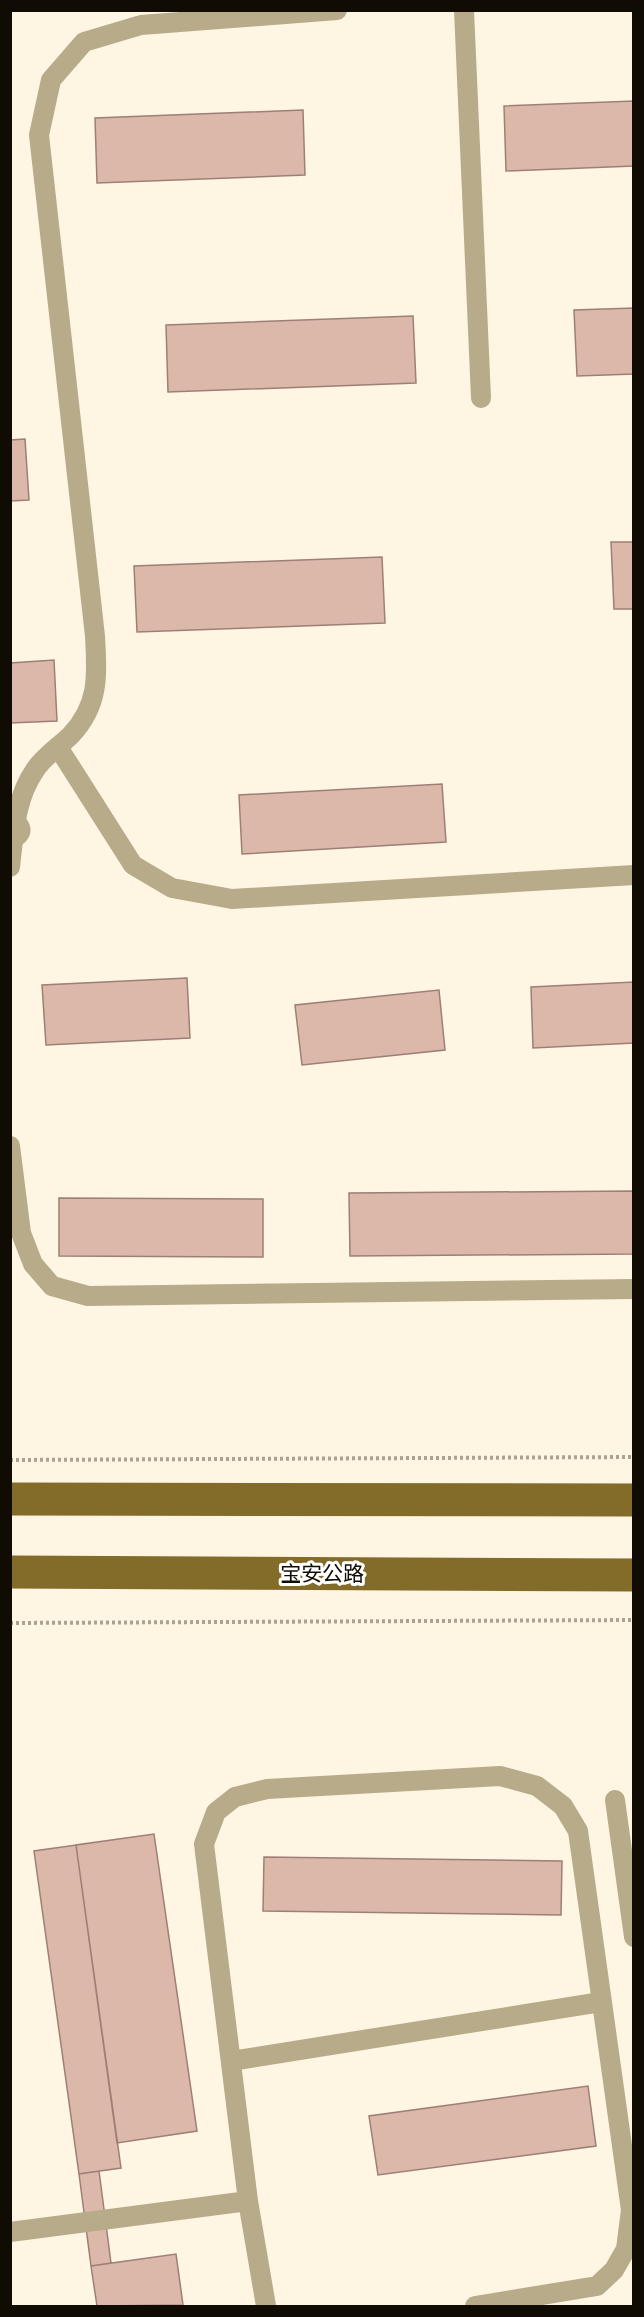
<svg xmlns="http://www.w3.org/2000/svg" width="644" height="2317" viewBox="0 0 644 2317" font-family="'Titillium Web','Noto Sans SC',sans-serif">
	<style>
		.building { fill: #dcb8ab; stroke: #9e7f74; stroke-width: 1.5 }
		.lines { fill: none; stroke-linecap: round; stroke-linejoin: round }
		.path { stroke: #aaa394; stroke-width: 4; stroke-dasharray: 3 3; stroke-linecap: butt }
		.lane { stroke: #b8ab8a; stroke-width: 20 }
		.street { stroke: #b8ab8a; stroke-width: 33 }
		.primary { stroke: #836b29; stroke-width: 33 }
		.labels { text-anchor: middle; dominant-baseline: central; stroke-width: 6; stroke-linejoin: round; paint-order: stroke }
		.street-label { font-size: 21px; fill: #100b03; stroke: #fff }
	</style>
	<rect width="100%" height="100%" fill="#fef5e3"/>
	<!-- building -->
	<path class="building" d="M 634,101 L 634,166 L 506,171 L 504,106 Z
		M 303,110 L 305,175 L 97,183 L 95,118 Z
		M 634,308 L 634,374 L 577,376 L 574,310 Z
		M 413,316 L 416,383 L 168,392 L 166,325 Z
		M 25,439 L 29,500 L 10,501 L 10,440 Z
		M 611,542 L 634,542 L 634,609 L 614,609 Z
		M 382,557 L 385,623 L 137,632 L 134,566 Z
		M 54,660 L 57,721 L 10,723 L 10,663 Z
		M 442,784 L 446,842 L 242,854 L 239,795 Z
		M 187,978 L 190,1038 L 46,1045 L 42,985 Z
		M 634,982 L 634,1043 L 533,1048 L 531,987 Z
		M 439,990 L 445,1050 L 302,1065 L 295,1005 Z
		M 634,1191 L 634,1254 L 350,1256 L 349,1193 Z
		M 59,1198 L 263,1199 L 263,1257 L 59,1256 Z
		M 154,1834 L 197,2131 L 117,2143 L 76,1845 Z
		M 76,1845 L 121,2168 L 79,2174 L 34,1851 Z
		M 264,1857 L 562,1861 L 561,1915 L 263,1911 Z
		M 588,2086 L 596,2146 L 378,2175 L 369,2116 Z
		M 99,2171 L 111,2263 L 91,2266 L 79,2174 Z
		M 176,2254 L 183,2305 L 97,2306 L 91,2266 Z"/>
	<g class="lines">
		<!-- path -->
		<path class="path" d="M 10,1460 L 634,1457
			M 10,1623 L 634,1620"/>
		<!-- lane -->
		<path class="lane" d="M 464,10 L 481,398
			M 58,747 L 133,865 L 172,888 L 232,899 L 634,875
			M 10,867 C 14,833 15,799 35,770 C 43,757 60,746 71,735 C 100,704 97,674 95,636 L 39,135 L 51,80 L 84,42 L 141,25 L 337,10
			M 10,1146 L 21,1233 L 33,1264 L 52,1286 L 88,1296 L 634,1289
			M 615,1800 L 634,1937
			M 231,2061 L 601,2002
			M 10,2232 L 248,2201
			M 266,2306 L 248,2201 L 204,1844 L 216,1812 L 235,1797 L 267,1789 L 500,1776 L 537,1786 L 563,1806 L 578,1831 L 631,2210 L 626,2249 L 614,2270 L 597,2286 L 475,2306"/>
		<!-- street -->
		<path class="street" d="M 10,830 L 14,830"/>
		<!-- primary -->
		<path class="primary" d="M 10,1499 L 634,1500
			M 10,1572 L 634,1575"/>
	</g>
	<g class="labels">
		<!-- street labels -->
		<g class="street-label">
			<text x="322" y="1573">宝安公路</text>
		</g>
	</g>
	<!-- border -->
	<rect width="644" height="2317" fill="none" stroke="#100b03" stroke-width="24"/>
</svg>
